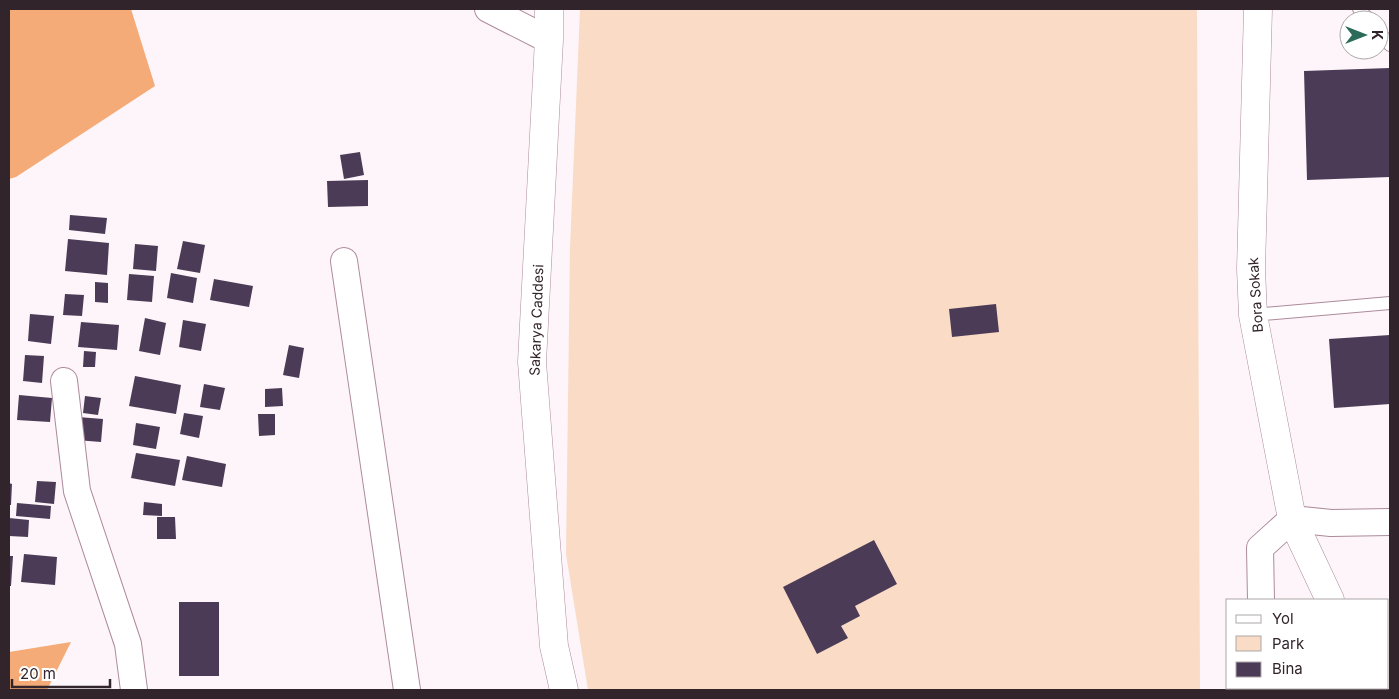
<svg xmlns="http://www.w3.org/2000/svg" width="1399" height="699" viewBox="0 0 1399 699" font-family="Inter,sans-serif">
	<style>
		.green { fill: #f9dbc6 }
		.forest { fill: #f4ab77 }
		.building { fill: #4b3b56 }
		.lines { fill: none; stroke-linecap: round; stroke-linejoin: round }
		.lane-casing { stroke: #ad8a9c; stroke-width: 14 }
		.street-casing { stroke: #ad8a9c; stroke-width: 28 }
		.secondary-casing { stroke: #ad8a9c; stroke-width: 29 }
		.lane { stroke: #fff; stroke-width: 12 }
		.street { stroke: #fff; stroke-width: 26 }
		.secondary { stroke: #fff; stroke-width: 28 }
		.labels { text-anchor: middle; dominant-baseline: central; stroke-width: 5; stroke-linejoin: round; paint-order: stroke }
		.street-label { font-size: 14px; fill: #32242b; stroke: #fff }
	</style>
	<rect width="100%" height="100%" fill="#fdf5f9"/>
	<!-- green -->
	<path class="green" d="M 580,9 L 1197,9 L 1200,690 L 588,690 L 566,554 L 570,248 Z"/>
	<!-- forest -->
	<path class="forest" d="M 9,9 L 131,9 L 155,86 L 16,177 L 9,179 Z
		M 71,642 L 47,690 L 9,690 L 9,652 Z"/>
	<!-- building -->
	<path class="building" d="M 1390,68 L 1390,177 L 1307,180 L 1304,71 Z
		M 360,152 L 364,175 L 344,179 L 340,155 Z
		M 368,180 L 368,206 L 328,207 L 327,181 Z
		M 70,215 L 107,218 L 105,234 L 69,230 Z
		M 68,239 L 109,243 L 107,275 L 65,271 Z
		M 183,241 L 205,245 L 200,273 L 177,269 Z
		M 135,244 L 158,246 L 156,271 L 133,269 Z
		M 171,273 L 197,278 L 193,303 L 167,298 Z
		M 129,274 L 154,276 L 152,302 L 127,300 Z
		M 214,279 L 253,286 L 249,307 L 210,300 Z
		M 95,282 L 108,283 L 108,303 L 95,302 Z
		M 65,294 L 84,295 L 82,316 L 63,315 Z
		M 996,304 L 999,332 L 952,337 L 949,309 Z
		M 30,314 L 54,316 L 51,344 L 28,341 Z
		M 145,318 L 166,323 L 160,355 L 139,351 Z
		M 183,320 L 206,324 L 201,351 L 179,347 Z
		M 81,322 L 119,325 L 117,350 L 78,347 Z
		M 1390,335 L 1390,404 L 1334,408 L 1329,339 Z
		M 289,345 L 304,348 L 299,378 L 283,375 Z
		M 84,351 L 96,352 L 95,367 L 83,367 Z
		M 25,355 L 44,356 L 42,383 L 23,381 Z
		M 135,376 L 181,385 L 176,414 L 129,406 Z
		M 204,384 L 225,388 L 220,410 L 200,407 Z
		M 282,388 L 283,406 L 265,407 L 265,389 Z
		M 19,395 L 52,398 L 50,422 L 17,420 Z
		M 85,396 L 101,398 L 98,415 L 83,413 Z
		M 184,413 L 203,416 L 199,438 L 180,434 Z
		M 258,414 L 275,414 L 275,435 L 259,436 Z
		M 78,417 L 103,419 L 101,442 L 76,440 Z
		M 136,423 L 160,427 L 156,449 L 133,445 Z
		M 136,453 L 180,460 L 175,486 L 131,478 Z
		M 187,456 L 226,464 L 222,487 L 182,480 Z
		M 37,481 L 56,482 L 54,504 L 35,502 Z
		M 9,483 L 12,484 L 11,505 L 9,505 Z
		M 144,502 L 162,504 L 162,516 L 143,515 Z
		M 17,503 L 51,506 L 50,519 L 16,516 Z
		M 157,517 L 175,517 L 176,539 L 157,539 Z
		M 9,518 L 29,520 L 28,537 L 9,536 Z
		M 874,540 L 897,584 L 855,606 L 860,616 L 841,626 L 848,638 L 817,654 L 783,587 Z
		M 24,554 L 57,557 L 55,585 L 21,582 Z
		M 9,556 L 13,556 L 11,586 L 9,586 Z
		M 179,602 L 219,602 L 219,676 L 179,676 Z"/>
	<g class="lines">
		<defs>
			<path id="lane" d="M 1359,9 L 1369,20
				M 1379,32 L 1390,45
				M 1253,315 L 1390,303"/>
			<path id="street" d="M 488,9 L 549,40
				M 344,261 L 407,690
				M 64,381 L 77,491 L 128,644 L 134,690
				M 1261,600 L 1260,548 L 1292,519 L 1331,523 L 1390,522
				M 1263,688 L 1263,690"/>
			<path id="secondary" d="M 549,9 L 549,40 L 532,362 L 554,646 L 564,690
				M 1258,9 L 1251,269 L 1253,315 L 1292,519 L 1330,600
				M 1370,688 L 1371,690"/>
		</defs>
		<!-- lane casing -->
		<use href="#lane" class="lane-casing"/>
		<!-- street casing -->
		<use href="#street" class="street-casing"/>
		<!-- secondary casing -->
		<use href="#secondary" class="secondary-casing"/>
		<!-- lane -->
		<use href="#lane" class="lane"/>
		<!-- street -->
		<use href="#street" class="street"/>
		<!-- secondary -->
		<use href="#secondary" class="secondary"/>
	</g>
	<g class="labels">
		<!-- street labels -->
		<g class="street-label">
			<text transform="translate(1255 295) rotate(-94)">Bora Sokak</text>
			<text transform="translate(536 320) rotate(-88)">Sakarya Caddesi</text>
		</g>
	</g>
	<!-- border -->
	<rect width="1399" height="699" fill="none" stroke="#32242b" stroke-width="20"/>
	<!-- legend -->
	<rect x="1226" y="599" width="162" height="90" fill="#ffffff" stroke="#ada7aa"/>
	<rect x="1236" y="615" width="25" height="8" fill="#ffffff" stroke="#ada7aa"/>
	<text x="1272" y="624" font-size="15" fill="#32242b">Yol</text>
	<rect x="1236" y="636" width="25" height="15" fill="#f9dbc6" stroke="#ada7aa"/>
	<text x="1272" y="649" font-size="15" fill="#32242b">Park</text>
	<rect x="1236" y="662" width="25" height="15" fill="#4b3b56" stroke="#ada7aa"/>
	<text x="1272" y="674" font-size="15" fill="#32242b">Bina</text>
	<!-- north arrow -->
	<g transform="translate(1364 35) rotate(90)"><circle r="24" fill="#ffffff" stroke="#ada7aa"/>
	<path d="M0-4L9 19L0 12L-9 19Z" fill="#2a6b5a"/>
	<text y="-8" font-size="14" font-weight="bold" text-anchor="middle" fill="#32242b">K</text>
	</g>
	<!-- scale -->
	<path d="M12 679v8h98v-8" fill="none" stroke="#32242b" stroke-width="2.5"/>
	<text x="20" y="679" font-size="15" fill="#32242b" stroke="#ffffff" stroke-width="4" paint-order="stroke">20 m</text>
</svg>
